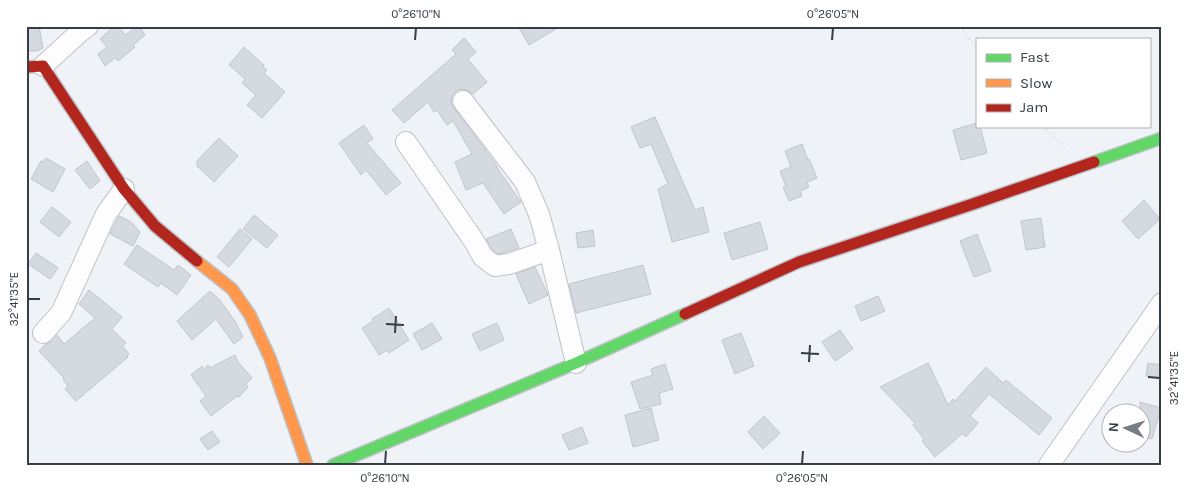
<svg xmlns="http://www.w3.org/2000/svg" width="1188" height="491" viewBox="0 0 1188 491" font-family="Karla,sans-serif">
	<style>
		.building { fill: #d4dae0; stroke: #c0c6cc }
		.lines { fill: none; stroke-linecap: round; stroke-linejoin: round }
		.street-casing { stroke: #bdc2c8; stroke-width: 22 }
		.fast-casing { stroke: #bdc2c8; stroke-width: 14 }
		.slow-casing { stroke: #bdc2c8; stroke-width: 14 }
		.jam-casing { stroke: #bdc2c8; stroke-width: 14 }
		.path { stroke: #dcdedf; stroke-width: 3; stroke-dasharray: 1 4; stroke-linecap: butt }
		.street { stroke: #fdfdfe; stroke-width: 20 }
		.fast { stroke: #63d668; stroke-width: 11 }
		.slow { stroke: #ff974d; stroke-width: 11 }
		.jam { stroke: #b3261e; stroke-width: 11 }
		.ticks { fill: none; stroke: #353d45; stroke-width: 2 }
		.neatline { fill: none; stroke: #353d45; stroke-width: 2 }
		.ticks-label { font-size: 12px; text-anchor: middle; fill: #353d45 }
	</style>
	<rect width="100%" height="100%" fill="#eff3f8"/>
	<!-- building -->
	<path class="building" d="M 26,26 L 39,26 L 43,48 L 37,51 L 29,51 L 28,46 L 26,46 Z
		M 114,26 L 118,26 L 125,35 L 137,26 L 139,26 L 145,35 L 133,45 L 135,47 L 118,61 L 115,58 L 105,66 L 98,54 L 107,47 L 100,39 Z
		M 518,26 L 561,26 L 529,45 Z
		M 464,38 L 476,52 L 468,59 L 487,82 L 473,94 L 467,90 L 461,89 L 456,91 L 452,96 L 451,103 L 454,108 L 495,163 L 500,172 L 521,202 L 504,214 L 483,183 L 466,190 L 455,162 L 472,154 L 453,121 L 447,125 L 437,110 L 434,112 L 428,102 L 404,123 L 392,110 L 456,54 L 452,50 Z
		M 244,47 L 264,65 L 263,67 L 267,70 L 264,73 L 285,92 L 262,118 L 247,105 L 256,95 L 242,83 L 245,79 L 229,65 Z
		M 655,117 L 695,210 L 703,207 L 709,232 L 672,242 L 658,189 L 668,184 L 651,144 L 640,148 L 631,127 Z
		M 977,123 L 977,126 L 980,126 L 987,153 L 961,160 L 953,130 Z
		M 364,125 L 373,139 L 367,143 L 401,183 L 386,195 L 366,170 L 361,175 L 339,143 Z
		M 219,138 L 238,156 L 214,182 L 197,166 L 197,161 Z
		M 802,144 L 808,160 L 809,159 L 817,178 L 807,182 L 809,187 L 800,191 L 802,196 L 789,201 L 783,187 L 786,186 L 780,171 L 791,167 L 785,151 Z
		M 46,158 L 65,169 L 53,192 L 31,179 L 41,161 L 43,162 Z
		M 87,161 L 100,181 L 90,189 L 75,170 Z
		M 1144,200 L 1160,219 L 1138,239 L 1122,221 Z
		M 52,207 L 71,222 L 59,237 L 40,222 Z
		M 254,215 L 278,235 L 267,248 L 243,229 Z
		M 119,216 L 131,222 L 140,232 L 133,246 L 110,234 Z
		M 1041,218 L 1045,247 L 1026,250 L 1021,221 Z
		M 760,222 L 768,249 L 732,260 L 724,233 Z
		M 240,229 L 252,239 L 229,267 L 217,257 Z
		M 511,229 L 519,248 L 506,252 L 498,254 L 492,249 L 486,239 Z
		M 593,230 L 595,246 L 578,248 L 576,233 Z
		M 977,234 L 991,271 L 974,277 L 960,241 Z
		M 137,245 L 174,270 L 178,265 L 191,275 L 177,295 L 161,283 L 158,287 L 124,264 Z
		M 36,253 L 58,268 L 50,279 L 28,264 Z
		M 643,265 L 651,294 L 576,313 L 569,284 Z
		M 535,267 L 548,295 L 529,304 L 516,274 Z
		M 89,290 L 122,317 L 112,329 L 126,343 L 122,346 L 129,354 L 127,356 L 128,357 L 76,401 L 65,389 L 68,386 L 63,379 L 64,378 L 39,351 L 46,344 L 52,341 L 57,335 L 64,344 L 95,318 L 79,304 Z
		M 210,291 L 220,300 L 236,323 L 243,337 L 234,344 L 216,319 L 192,340 L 177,321 Z
		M 878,296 L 885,311 L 861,321 L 855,306 Z
		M 389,308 L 409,340 L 389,353 L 387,350 L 379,355 L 362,328 L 373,321 L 372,319 Z
		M 432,323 L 442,339 L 422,350 L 413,334 Z
		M 497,323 L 504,340 L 480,351 L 472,334 Z
		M 840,330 L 853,349 L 835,361 L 822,342 Z
		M 741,333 L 754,366 L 735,374 L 722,340 Z
		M 235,355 L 238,362 L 252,378 L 246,384 L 248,387 L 239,397 L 237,396 L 211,416 L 200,401 L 206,396 L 191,375 L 202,366 L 204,369 L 208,365 L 210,368 Z
		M 928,363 L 948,405 L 953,399 L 955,401 L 986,367 L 1003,383 L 1006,380 L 1052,418 L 1039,435 L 989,394 L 970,416 L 978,423 L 966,437 L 962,434 L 935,457 L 922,441 L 924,439 L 913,425 L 915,423 L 880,387 Z
		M 1148,363 L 1162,365 L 1162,379 L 1146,376 Z
		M 665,364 L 673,389 L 659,393 L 661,404 L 640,409 L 631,382 L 653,375 L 651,369 Z
		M 1140,402 L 1161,408 L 1152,439 L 1140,436 Z
		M 651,408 L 659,440 L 633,447 L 625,415 Z
		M 764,416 L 780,433 L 763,449 L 748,432 Z
		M 582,427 L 588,443 L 569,450 L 562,435 Z
		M 212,431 L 220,442 L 208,450 L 200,439 Z"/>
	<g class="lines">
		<defs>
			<path id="street" d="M 43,66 L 81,31 L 88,26
				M 463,101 L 525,182 L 539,214 L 549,250 L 576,363
				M 406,142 L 474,241 L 483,257 L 495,266 L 509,264 L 549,250
				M 43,333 L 61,313 L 106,214 L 124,189
				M 1049,465 L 1162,303"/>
			<path id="fast" d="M 1094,162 L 1162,138
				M 333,465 L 576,363 L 685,314"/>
			<path id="slow" d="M 197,261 L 232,289 L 250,315 L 270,358 L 307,465"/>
			<path id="jam" d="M 26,67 L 43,66 L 124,189 L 155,226 L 197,261
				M 685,314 L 799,262 L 973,204 L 1094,162"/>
		</defs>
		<!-- street casing -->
		<use href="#street" class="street-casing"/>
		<!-- fast casing -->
		<use href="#fast" class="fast-casing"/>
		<!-- slow casing -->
		<use href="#slow" class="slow-casing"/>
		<!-- jam casing -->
		<use href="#jam" class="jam-casing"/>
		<!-- path -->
		<path class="path" d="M 960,26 L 977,49
			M 1043,126 L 1066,149"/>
		<!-- street -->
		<use href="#street" class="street"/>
		<!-- fast -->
		<use href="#fast" class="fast"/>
		<!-- slow -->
		<use href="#slow" class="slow"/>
		<!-- jam -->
		<use href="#jam" class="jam"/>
	</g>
	<!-- ticks -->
	<path class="ticks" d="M 415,40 L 416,28M 832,40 L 833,28M 28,299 L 40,299M 386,324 L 404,325M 395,333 L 396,316M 801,353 L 819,354M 809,362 L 810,345M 1148,377 L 1160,378M 385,464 L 386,451M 802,464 L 803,451"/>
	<!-- border -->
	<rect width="1188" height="491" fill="none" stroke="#ffffff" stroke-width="55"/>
	<!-- legend -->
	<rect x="976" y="38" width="175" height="90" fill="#ffffff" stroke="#aeb1b5"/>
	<rect x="986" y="54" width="25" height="8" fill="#63d668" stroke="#aeb1b5"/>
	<text x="1020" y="62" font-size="15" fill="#353d45">Fast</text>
	<rect x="986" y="79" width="25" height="8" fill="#ff974d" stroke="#aeb1b5"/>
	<text x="1020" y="88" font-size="15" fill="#353d45">Slow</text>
	<rect x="986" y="104" width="25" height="8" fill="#b3261e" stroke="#aeb1b5"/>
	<text x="1020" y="112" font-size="15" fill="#353d45">Jam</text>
	<!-- north arrow -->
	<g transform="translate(1126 428) rotate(274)"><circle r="24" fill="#ffffff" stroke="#aeb1b5"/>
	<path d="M0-4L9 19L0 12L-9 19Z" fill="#767d84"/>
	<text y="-8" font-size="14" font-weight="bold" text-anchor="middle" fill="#353d45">N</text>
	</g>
	<rect x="28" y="28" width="1132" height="436" class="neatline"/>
	<g class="ticks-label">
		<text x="416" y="18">0°26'10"N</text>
		<text x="833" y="18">0°26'05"N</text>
		<text transform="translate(14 299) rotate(-90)" y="4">32°41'35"E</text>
		<text transform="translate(1174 378) rotate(-90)" y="4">32°41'35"E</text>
		<text x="385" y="482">0°26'10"N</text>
		<text x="802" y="482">0°26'05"N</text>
	</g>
</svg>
